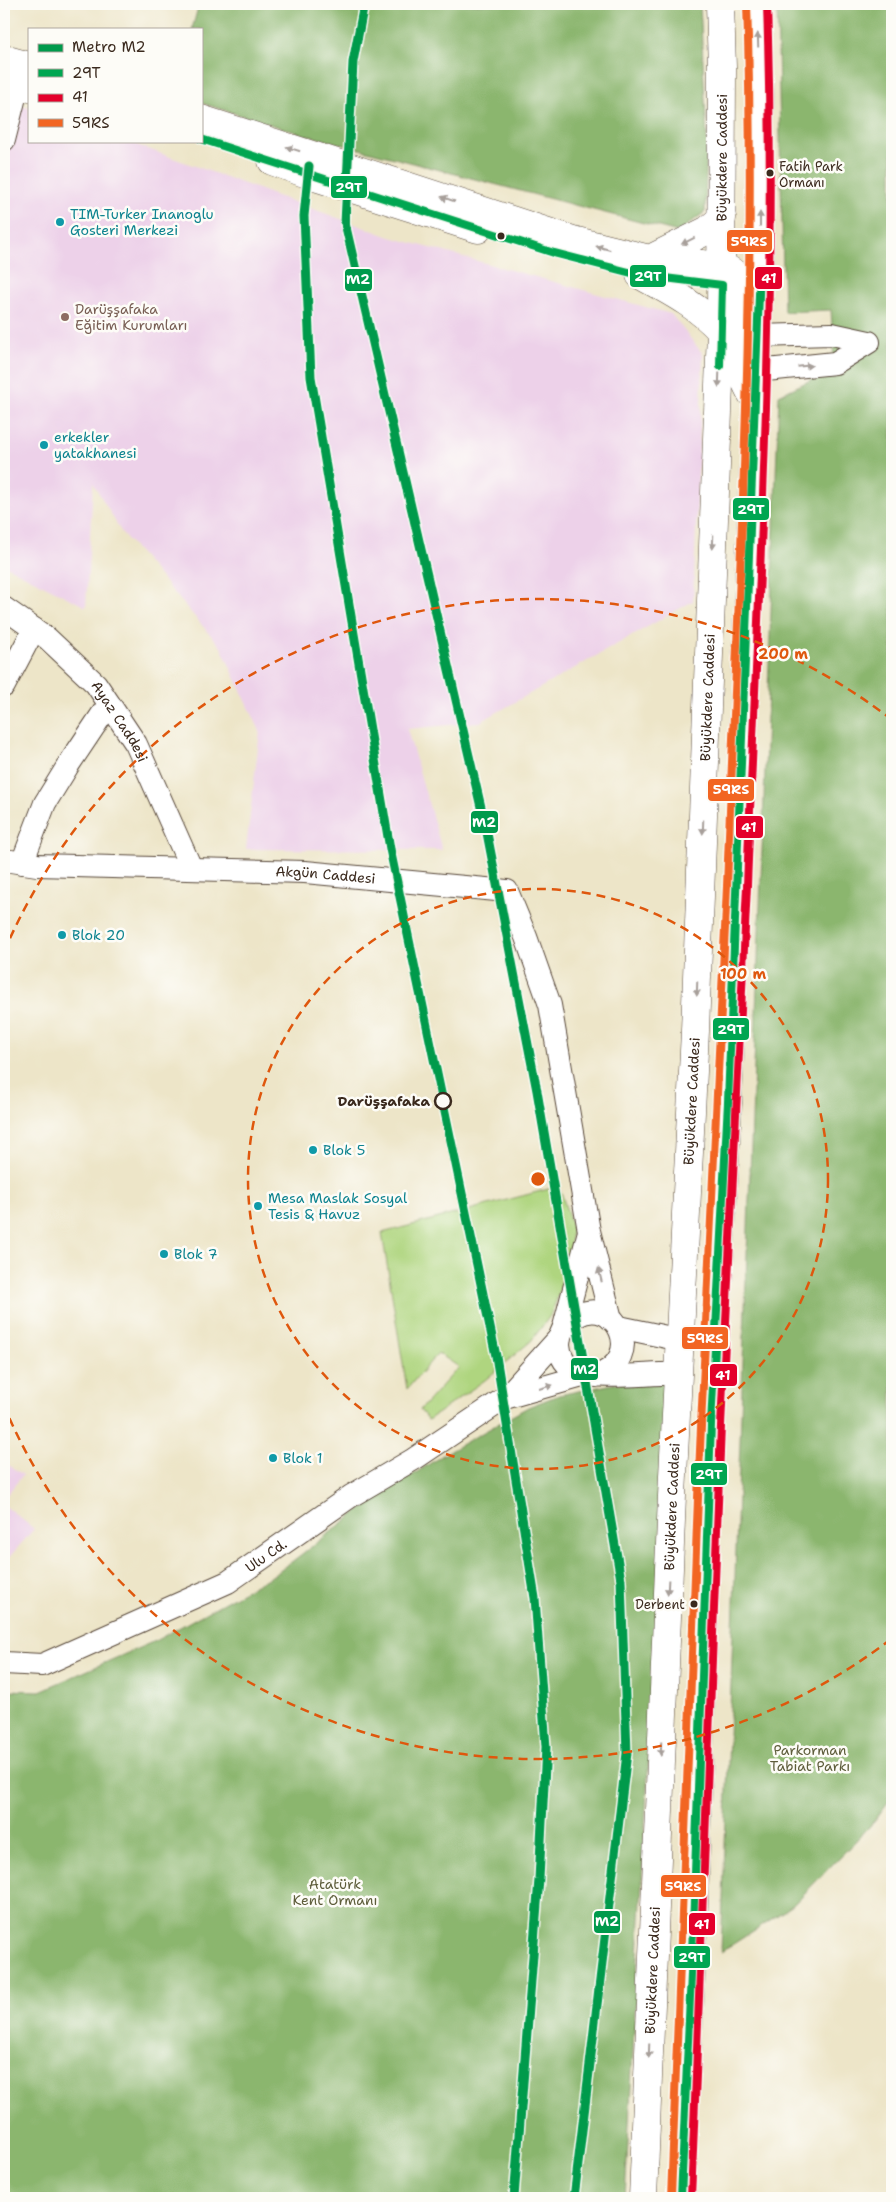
<svg xmlns="http://www.w3.org/2000/svg" width="896" height="2202" viewBox="0 0 896 2202" font-family="'Shantell Sans',sans-serif">
	<style>
		.built { fill: #edd1e9 }
		.green { fill: #afd57f; stroke: #75804e }
		.forest { fill: #8bb66e; stroke: #637046 }
		.lines { fill: none; stroke-linecap: round; stroke-linejoin: round }
		.minor-casing { stroke: #564638; stroke-width: 24 }
		.secondary-casing { stroke: #564638; stroke-width: 29 }
		.primary-casing { stroke: #564638; stroke-width: 29 }
		.minor { stroke: #fff; stroke-width: 22 }
		.secondary { stroke: #fff; stroke-width: 28 }
		.primary { stroke: #fff; stroke-width: 28 }
		.bus-1-casing { stroke: #fdfcf7; stroke-width: 11 }
		.bus-2-casing { stroke: #fdfcf7; stroke-width: 11 }
		.bus-3-casing { stroke: #fdfcf7; stroke-width: 11 }
		.bus-1 { stroke: #00a651; stroke-width: 8 }
		.bus-2 { stroke: #e4002b; stroke-width: 8 }
		.bus-3 { stroke: #f26522; stroke-width: 8 }
		.metro-1-casing { stroke: #fdfcf7; stroke-width: 12 }
		.metro-1 { stroke: #009a4c; stroke-width: 9 }
		.oneway { fill: #a79f9a }
		.ring { fill: none; stroke: #df570d; stroke-width: 2.5; stroke-dasharray: 9 6 }
		.bus-dot { fill: #3b2a1e; stroke: #fdfcf7; stroke-width: 2 }
		.culture-dot { fill: #0f9aa8; stroke: #fdfcf7; stroke-width: 2 }
		.education-dot { fill: #8d6e63; stroke: #fdfcf7; stroke-width: 2 }
		.stop-dot { fill: #fdfcf7; stroke: #3b2a1e; stroke-width: 2.5 }
		.labels { text-anchor: middle; dominant-baseline: central; stroke-width: 5; stroke-linejoin: round; paint-order: stroke }
		.bus-label { font-size: 13px; fill: #3b2a1e; stroke: #fdfcf7; text-anchor: start }
		.street-label { font-size: 14px; fill: #3b2a1e; stroke: #fdfcf7 }
		.culture-label { font-size: 14px; fill: #0d838f; stroke: #fdfcf7; text-anchor: start }
		.education-label { font-size: 14px; fill: #785e54; stroke: #fdfcf7; text-anchor: start }
		.stop-label { font-size: 14px; font-weight: bold; fill: #3b2a1e; stroke: #fdfcf7; text-anchor: end }
		.park-label { font-size: 14px; fill: #5e5d3b; stroke: #fdfcf7 }
		.centre { fill: #df570d; stroke: #fdfcf7; stroke-width: 2.5 }
		.ring-label { font-size: 15px; text-anchor: middle; font-weight: bold; fill: #df570d; stroke: #fdfcf7; stroke-width: 5; stroke-linejoin: round; paint-order: stroke }
		.line-badge { stroke: #fdfcf7; stroke-width: 2 }
		.badge-label { font-size: 14px; text-anchor: middle; font-weight: bold; fill: #fff }
	</style>
	<rect width="100%" height="100%" fill="#fdfcf7"/>
	<filter id="ink" filterUnits="userSpaceOnUse"><feTurbulence type="fractalNoise" baseFrequency=".02" numOctaves="2"/><feDisplacementMap in="SourceGraphic" scale="10" xChannelSelector="R" yChannelSelector="G"/><feConvolveMatrix kernelMatrix="1 2 1 2 8 2 1 2 1" color-interpolation-filters="sRGB"/></filter>
	<filter id="wash" filterUnits="userSpaceOnUse"><feTurbulence type="fractalNoise" baseFrequency=".0096" numOctaves="4" result="noise"/><feDisplacementMap in="SourceGraphic" scale="20" xChannelSelector="R" yChannelSelector="G"/><feGaussianBlur stdDeviation="1.12" result="paint"/><feColorMatrix in="noise" values="0 0 0 0 0 0 0 0 0 0 0 0 0 0 0 0 0 1.4 0 .05"/><feComposite in="paint" operator="in"/></filter>
	<g filter="url(#wash)">
		<rect width="100%" height="100%" fill="#ede5c8"/>
		<!-- built -->
		<path class="built" d="M 4,99 L 29,108 L 29,141 L 126,141 L 390,237 L 671,314 L 703,354 L 693,601 L 480,722 L 407,729 L 442,850 L 246,849 L 260,731 L 221,647 L 122,533 L 93,483 L 86,607 L 4,565 Z
			M 4,1462 L 23,1475 L 4,1498 Z
			M 4,1505 L 34,1529 L 4,1563 Z"/>
		<!-- green -->
		<path class="green" d="M 556,1187 L 561,1192 L 572,1227 L 567,1274 L 550,1316 L 531,1341 L 485,1380 L 428,1420 L 420,1410 L 459,1367 L 438,1353 L 407,1389 L 382,1233 Z"/>
		<!-- forest -->
		<path class="forest" d="M 199,4 L 700,4 L 707,139 L 705,212 L 678,232 L 302,134 L 201,103 L 201,29 L 192,29 Z
			M 777,4 L 892,4 L 892,1797 L 870,1826 L 793,1905 L 721,1952 L 779,395 L 813,379 L 835,378 L 831,310 L 784,312 Z
			M 669,1379 L 625,2198 L 4,2198 L 4,1690 L 40,1691 L 155,1641 L 277,1573 L 365,1506 L 443,1455 L 528,1407 L 559,1395 L 613,1384 Z"/>
	</g>
	<g filter="url(#ink)">
		<g class="lines">
			<defs>
				<g id="minor">
					<path d="M 4,140 L 18,85"/>
					<path d="M 756,371 L 835,363 L 869,342 L 832,334 L 757,336"/>
					<path id="s1" d="M 4,608 L 47,638 L 96,684 L 136,744 L 191,868"/>
					<path d="M 4,686 L 34,629"/>
					<path id="s2" d="M 4,860 L 37,865 L 305,872 L 507,891 L 526,937 L 550,1005 L 589,1231 L 611,1319"/>
					<path d="M 22,863 L 45,803 L 69,764 L 109,704"/>
					<path d="M 564,1327 L 588,1235"/>
					<path d="M 619,1327 L 681,1340"/>
					<path d="M 596,1376 C 648,1358 615,1294 577,1316 C 569,1320 563,1327 560,1336 C 557,1347 561,1360 570,1367 C 589,1383 652,1372 679,1374"/>
					<path d="M 505,1398 L 586,1375"/>
					<path id="s3" d="M 4,1663 L 42,1665 L 228,1582 L 351,1496 L 414,1459 L 505,1398 L 560,1337"/>
				</g>
				<path id="secondary" d="M 4,59 L 29,66
					M 4,80 L 29,88
					M 201,119 L 573,240 L 650,259 L 722,266 L 736,274 L 741,280 C 747,311 736,352 745,381 C 748,388 752,395 756,401
					M 272,161 L 318,178 L 478,229
					M 650,259 L 708,230 L 722,218
					M 640,275 C 671,292 697,305 721,331"/>
				<g id="primary">
					<path id="s4" d="M 643,2198 L 672,1496 L 695,1031 L 721,331 L 722,68 L 720,4"/>
					<path d="M 681,2198 L 693,1929 L 711,1424 L 728,1102 L 756,401 L 760,268 L 760,95 L 757,4"/>
				</g>
			</defs>
			<!-- minor casing -->
			<use href="#minor" class="minor-casing"/>
			<!-- secondary casing -->
			<use href="#secondary" class="secondary-casing"/>
			<!-- primary casing -->
			<use href="#primary" class="primary-casing"/>
			<!-- minor -->
			<use href="#minor" class="minor"/>
			<!-- secondary -->
			<use href="#secondary" class="secondary"/>
			<!-- primary -->
			<use href="#primary" class="primary"/>
			<defs>
				<path id="bus-1" d="M 201,139 L 554,253 L 640,275 L 722,285 L 720,366
					M 681,2198 L 693,1929 L 711,1424 L 728,1102 L 760,268"/>
				<path id="bus-2" d="M 691,2198 C 702,1941 710,1684 721,1426 C 729,1246 739,1066 747,886 C 758,592 777,298 767,4"/>
				<path id="bus-3" d="M 671,2198 C 682,1940 690,1683 701,1426 C 709,1246 719,1066 727,886 C 738,592 757,298 747,4"/>
			</defs>
			<!-- bus-1 casing -->
			<use href="#bus-1" class="bus-1-casing"/>
			<!-- bus-2 casing -->
			<use href="#bus-2" class="bus-2-casing"/>
			<!-- bus-3 casing -->
			<use href="#bus-3" class="bus-3-casing"/>
			<!-- bus-1 -->
			<use href="#bus-1" class="bus-1"/>
			<!-- bus-2 -->
			<use href="#bus-2" class="bus-2"/>
			<!-- bus-3 -->
			<use href="#bus-3" class="bus-3"/>
			<defs>
				<path id="metro-1" d="M 364,4 L 353,62 L 345,223 L 487,833 L 537,1091 L 621,1580 L 627,1753 L 574,2198
					M 309,166 L 304,216 L 311,377 L 390,849 L 496,1356 L 535,1598 L 546,1747 L 539,1879 L 514,2198"/>
			</defs>
			<!-- metro-1 casing -->
			<use href="#metro-1" class="metro-1-casing"/>
			<!-- metro-1 -->
			<use href="#metro-1" class="metro-1"/>
		</g>
		<!-- one-way arrows -->
		<defs><path id="oneway-solid" d="M-6-.8H1V-3.2L6.5 0L1 3.2V.8H-6Z" transform="scale(1.25)"/></defs>
		<g class="oneway">
			<use href="#oneway-solid" transform="translate(758 40) rotate(-92)"/>
			<use href="#oneway-solid" transform="translate(293 149) rotate(-162)"/>
			<use href="#oneway-solid" transform="translate(448 199) rotate(-161)"/>
			<use href="#oneway-solid" transform="translate(760 219) rotate(-90)"/>
			<use href="#oneway-solid" transform="translate(688 241) rotate(154)"/>
			<use href="#oneway-solid" transform="translate(603 248) rotate(-165)"/>
			<use href="#oneway-solid" transform="translate(805 366) rotate(-6)"/>
			<use href="#oneway-solid" transform="translate(719 380) rotate(92)"/>
			<use href="#oneway-solid" transform="translate(713 542) rotate(92)"/>
			<use href="#oneway-solid" transform="translate(703 827) rotate(92)"/>
			<use href="#oneway-solid" transform="translate(697 989) rotate(92)"/>
			<use href="#oneway-solid" transform="translate(600 1275) rotate(-104)"/>
			<use href="#oneway-solid" transform="translate(546 1387) rotate(-16)"/>
			<use href="#oneway-solid" transform="translate(668 1587) rotate(93)"/>
			<use href="#oneway-solid" transform="translate(661 1749) rotate(92)"/>
			<use href="#oneway-solid" transform="translate(649 2051) rotate(92)"/>
		</g>
	</g>
	<!-- distance rings -->
	<g class="ring">
		<circle cx="538" cy="1179" r="290"/>
		<path d="M891 1639A580 580 0 0 1 4 1406M4 952A580 580 0 0 1 891 719"/>
	</g>
	<!-- markers -->
	<g class="bus-dot">
		<circle cx="770" cy="173" r="4.5"/>
		<circle cx="501" cy="236" r="4.5"/>
		<circle cx="694" cy="1604" r="4.5"/>
	</g>
	<g class="culture-dot">
		<circle cx="60" cy="222" r="5"/>
		<circle cx="44" cy="445" r="5"/>
		<circle cx="62" cy="935" r="5"/>
		<circle cx="313" cy="1150" r="5"/>
		<circle cx="258" cy="1206" r="5"/>
		<circle cx="164" cy="1254" r="5"/>
		<circle cx="273" cy="1458" r="5"/>
	</g>
	<circle class="education-dot" cx="65" cy="317" r="5"/>
	<circle class="stop-dot" cx="443" cy="1101" r="8"/>
	<g class="labels">
		<!-- bus labels -->
		<g class="bus-label">
			<text x="779" y="166">Fatih Park<tspan x="779" dy="16">Ormanı</tspan></text>
			<text x="685" y="1604" text-anchor="end">Derbent</text>
		</g>
		<!-- street labels -->
		<g class="street-label">
			<text stroke="none"><textPath href="#s4" startOffset="2042">Büyükdere Caddesi</textPath></text>
			<text stroke="none"><textPath href="#s4" startOffset="1502">Büyükdere Caddesi</textPath></text>
			<text stroke="none"><textPath href="#s1" startOffset="164">Ayaz Caddesi</textPath></text>
			<text stroke="none"><textPath href="#s2" startOffset="322">Akgün Caddesi</textPath></text>
			<text stroke="none"><textPath href="#s4" startOffset="1098">Büyükdere Caddesi</textPath></text>
			<text stroke="none"><textPath href="#s4" startOffset="692">Büyükdere Caddesi</textPath></text>
			<text stroke="none"><textPath href="#s3" startOffset="288">Ulu Cd.</textPath></text>
			<text stroke="none"><textPath href="#s4" startOffset="228">Büyükdere Caddesi</textPath></text>
		</g>
		<!-- culture labels -->
		<g class="culture-label">
			<text x="70" y="214">TIM-Turker Inanoglu<tspan x="70" dy="16">Gosteri Merkezi</tspan></text>
			<text x="54" y="437">erkekler<tspan x="54" dy="16">yatakhanesi</tspan></text>
			<text x="72" y="935">Blok 20</text>
			<text x="323" y="1150">Blok 5</text>
			<text x="268" y="1198">Mesa Maslak Sosyal<tspan x="268" dy="16">Tesis &amp; Havuz</tspan></text>
			<text x="174" y="1254">Blok 7</text>
			<text x="283" y="1458">Blok 1</text>
		</g>
		<!-- education labels -->
		<g class="education-label">
			<text x="75" y="309">Darüşşafaka<tspan x="75" dy="16">Eğitim Kurumları</tspan></text>
		</g>
		<!-- stop labels -->
		<g class="stop-label">
			<text x="430" y="1101">Darüşşafaka</text>
		</g>
		<!-- park labels -->
		<g class="park-label">
			<text x="810" y="1750">Parkorman<tspan x="810" dy="16">Tabiat Parkı</tspan></text>
			<text x="335" y="1884">Atatürk<tspan x="335" dy="16">Kent Ormanı</tspan></text>
		</g>
	</g>
	<circle cx="538" cy="1179" r="8" class="centre"/>
	<g class="ring-label">
		<text x="783" y="659">200 m</text>
		<text x="743" y="979">100 m</text>
	</g>
	<g class="line-badge">
		<rect x="330" y="175" width="38" height="24" rx="5" fill="#00a651"/>
		<rect x="726" y="229" width="47" height="24" rx="5" fill="#f26522"/>
		<rect x="629" y="264" width="38" height="24" rx="5" fill="#00a651"/>
		<rect x="754" y="266" width="29" height="24" rx="5" fill="#e4002b"/>
		<rect x="344" y="268" width="29" height="24" rx="5" fill="#009a4c"/>
		<rect x="732" y="497" width="38" height="24" rx="5" fill="#00a651"/>
		<rect x="707" y="778" width="48" height="24" rx="5" fill="#f26522"/>
		<rect x="470" y="810" width="29" height="24" rx="5" fill="#009a4c"/>
		<rect x="735" y="815" width="29" height="24" rx="5" fill="#e4002b"/>
		<rect x="712" y="1017" width="38" height="24" rx="5" fill="#00a651"/>
		<rect x="681" y="1326" width="48" height="24" rx="5" fill="#f26522"/>
		<rect x="570" y="1357" width="29" height="24" rx="5" fill="#009a4c"/>
		<rect x="709" y="1363" width="29" height="24" rx="5" fill="#e4002b"/>
		<rect x="690" y="1462" width="38" height="24" rx="5" fill="#00a651"/>
		<rect x="660" y="1874" width="47" height="24" rx="5" fill="#f26522"/>
		<rect x="593" y="1910" width="28" height="24" rx="5" fill="#009a4c"/>
		<rect x="688" y="1912" width="28" height="24" rx="5" fill="#e4002b"/>
		<rect x="673" y="1945" width="38" height="24" rx="5" fill="#00a651"/>
	</g>
	<g class="badge-label">
		<text x="349" y="192">29T</text>
		<text x="749" y="246">59RS</text>
		<text x="648" y="281">29T</text>
		<text x="769" y="283">41</text>
		<text x="358" y="284">M2</text>
		<text x="751" y="514">29T</text>
		<text x="731" y="794">59RS</text>
		<text x="484" y="827">M2</text>
		<text x="749" y="832">41</text>
		<text x="731" y="1034">29T</text>
		<text x="705" y="1343">59RS</text>
		<text x="585" y="1374">M2</text>
		<text x="723" y="1380">41</text>
		<text x="709" y="1479">29T</text>
		<text x="683" y="1891">59RS</text>
		<text x="607" y="1926">M2</text>
		<text x="702" y="1929">41</text>
		<text x="692" y="1962">29T</text>
	</g>
	<!-- margin -->
	<rect width="896" height="2202" fill="none" stroke="#fdfcf7" stroke-width="20"/>
	<!-- legend -->
	<rect x="28" y="28" width="175" height="115" fill="#fdfcf7" stroke="#afa8a0"/>
	<rect x="38" y="44" width="25" height="8" fill="#009a4c" stroke="#afa8a0"/>
	<text x="72" y="52" font-size="15" fill="#3b2a1e">Metro M2</text>
	<rect x="38" y="69" width="25" height="8" fill="#00a651" stroke="#afa8a0"/>
	<text x="72" y="78" font-size="15" fill="#3b2a1e">29T</text>
	<rect x="38" y="94" width="25" height="8" fill="#e4002b" stroke="#afa8a0"/>
	<text x="72" y="102" font-size="15" fill="#3b2a1e">41</text>
	<rect x="38" y="119" width="25" height="8" fill="#f26522" stroke="#afa8a0"/>
	<text x="72" y="128" font-size="15" fill="#3b2a1e">59RS</text>
</svg>
